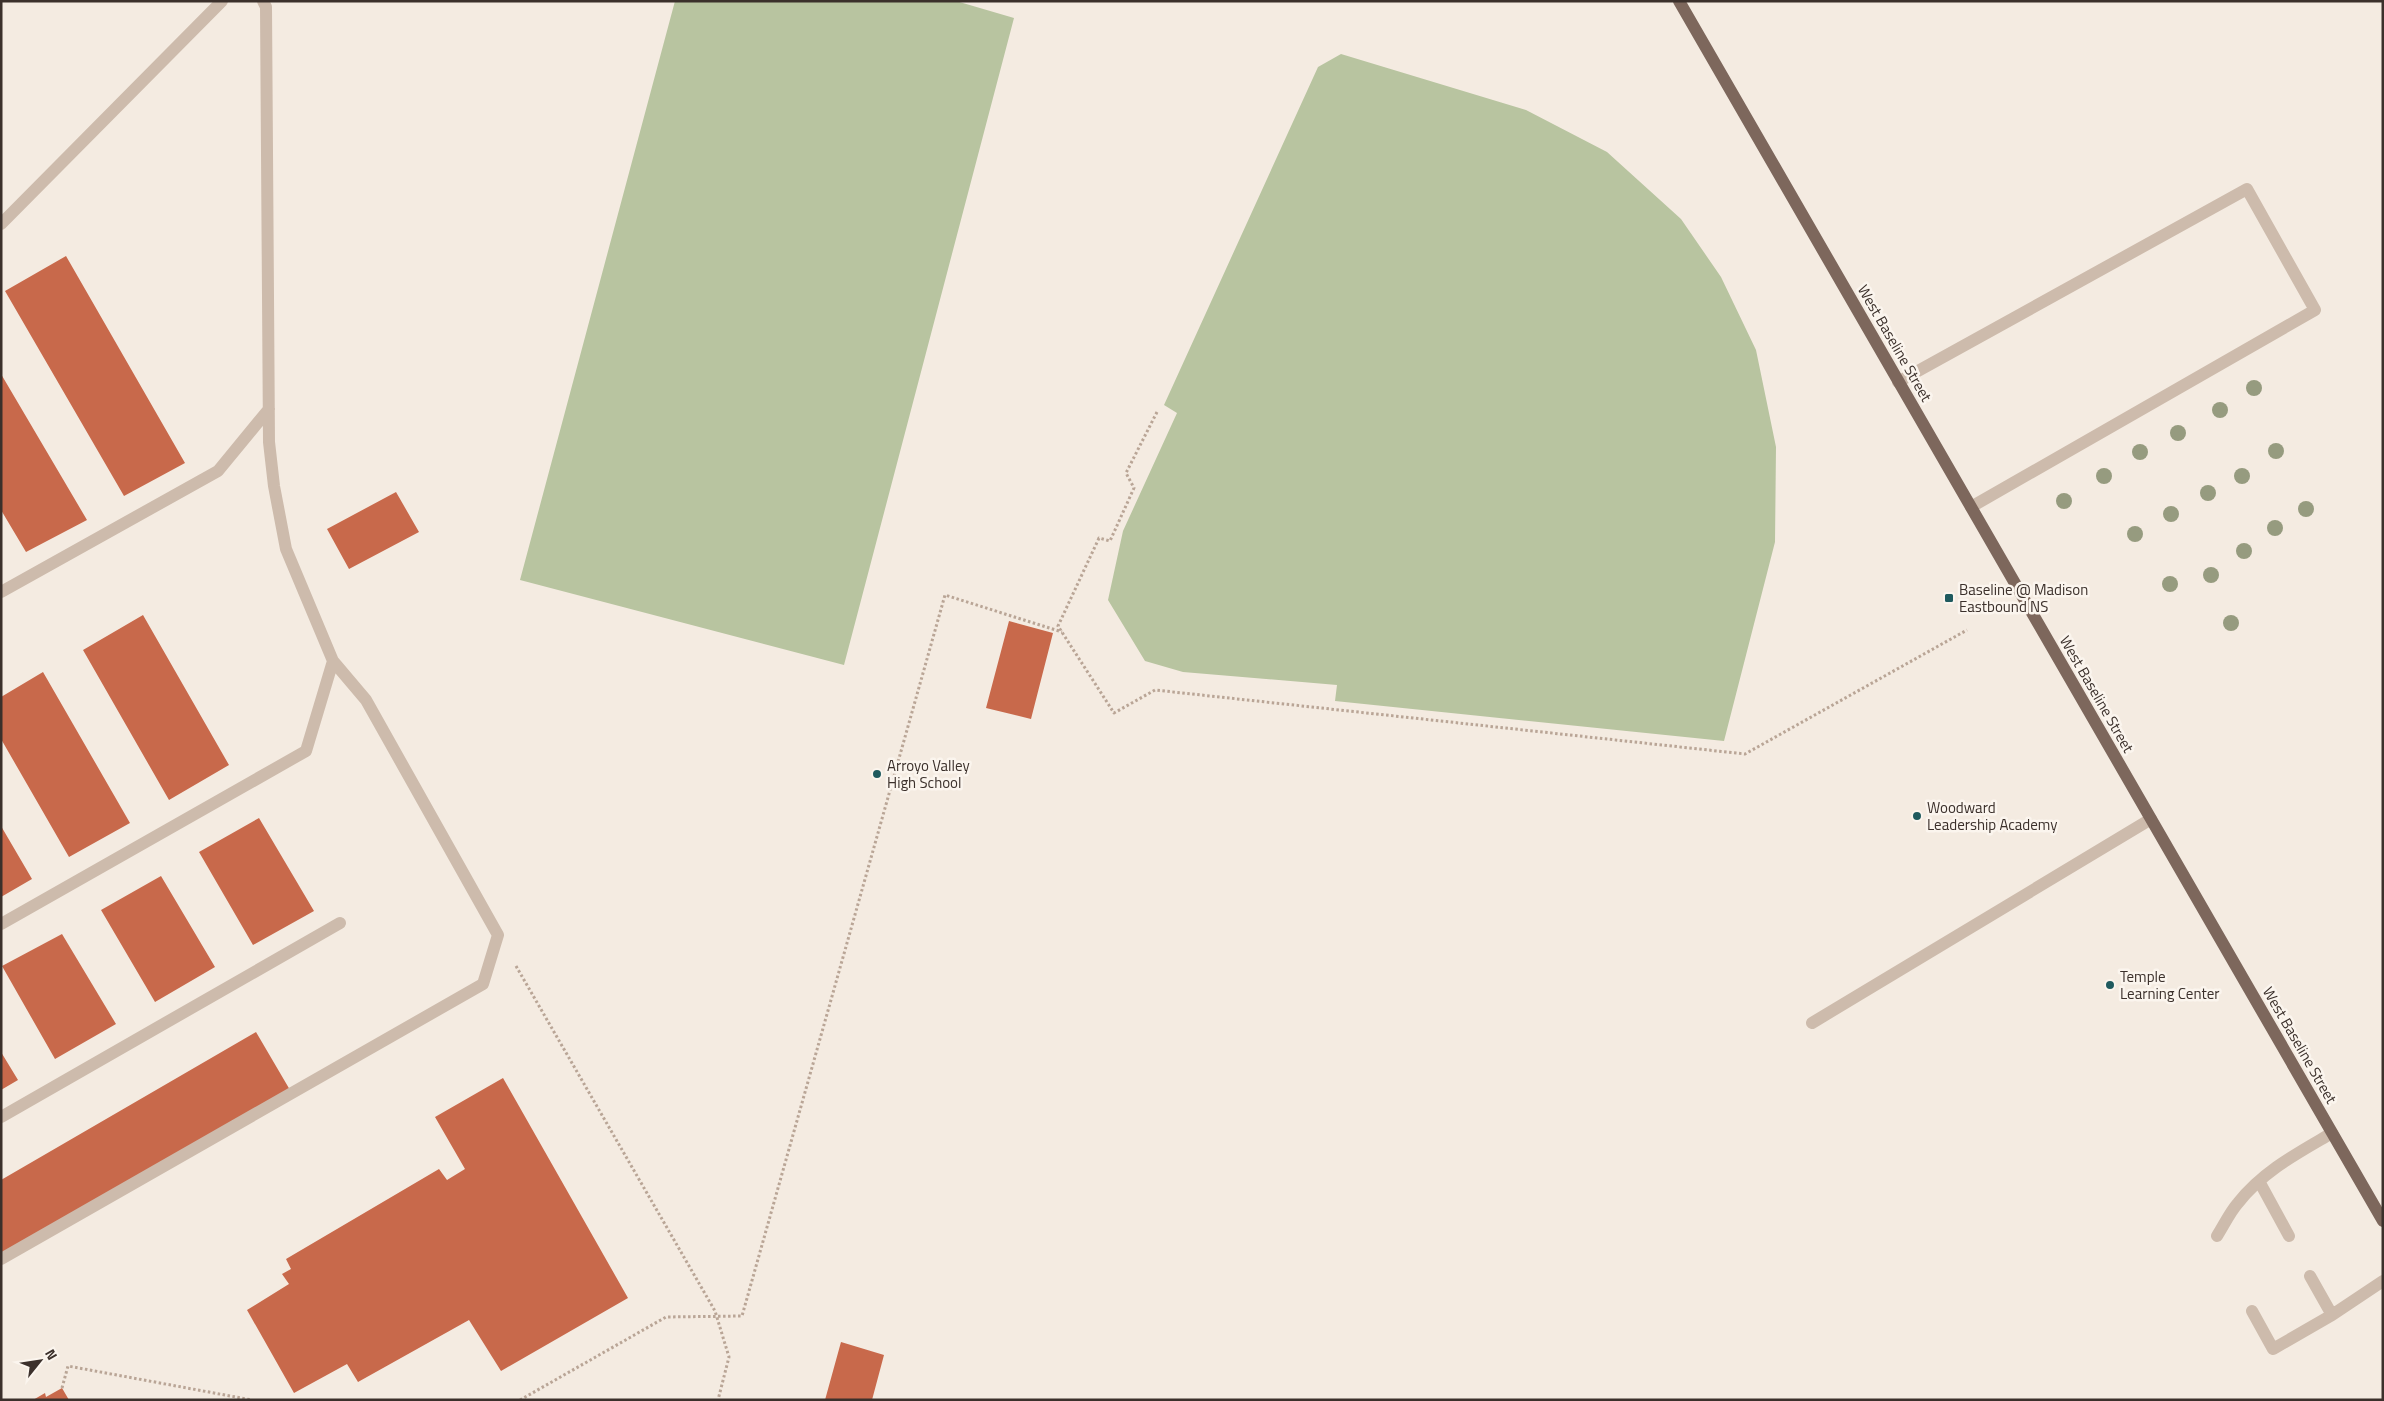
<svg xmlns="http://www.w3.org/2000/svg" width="2384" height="1401" viewBox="0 0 2384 1401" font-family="'Titillium Web',sans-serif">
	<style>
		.green { fill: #b8c4a0 }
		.building { fill: #c8694b }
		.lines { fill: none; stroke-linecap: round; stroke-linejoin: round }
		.path { stroke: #b9a596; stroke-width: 3; stroke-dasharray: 2.5 2.5; stroke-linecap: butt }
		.lane { stroke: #cdbbac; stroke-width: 12 }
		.primary { stroke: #7d675c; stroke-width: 12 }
		.tree { fill: #969b7f }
		.poi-dot { fill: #1f5a5e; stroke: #fbf5ee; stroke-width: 2 }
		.labels { text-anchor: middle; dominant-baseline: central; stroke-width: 5; stroke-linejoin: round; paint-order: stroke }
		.street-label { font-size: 15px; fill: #3b302b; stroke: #fbf5ee }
		.poi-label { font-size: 15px; fill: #3b302b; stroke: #fbf5ee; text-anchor: start }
	</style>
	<rect width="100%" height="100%" fill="#f4ebe1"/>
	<!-- green -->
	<path class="green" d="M 675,1 L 956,1 L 1014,18 L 844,665 L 520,580 Z
		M 1341,54 L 1526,110 L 1607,152 L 1681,219 L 1721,277 L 1756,350 L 1776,447 L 1775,542 L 1724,741 L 1335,701 L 1337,685 L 1183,672 L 1145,661 L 1108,600 L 1123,531 L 1177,413 L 1164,405 L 1318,67 Z"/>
	<!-- building -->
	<path class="building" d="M 66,256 L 185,463 L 124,496 L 5,291 Z
		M 1,374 L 87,520 L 26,552 L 1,510 Z
		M 396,492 L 419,532 L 349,569 L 327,529 Z
		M 143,615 L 229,765 L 169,800 L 83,650 Z
		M 1009,621 L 1053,633 L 1031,719 L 986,708 Z
		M 43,672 L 130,823 L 69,857 L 1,739 L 1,697 Z
		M 259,818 L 314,911 L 253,945 L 199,852 Z
		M 1,826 L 32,879 L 1,897 Z
		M 161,876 L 215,967 L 155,1002 L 101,910 Z
		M 62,934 L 116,1024 L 55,1059 L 2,966 Z
		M 256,1032 L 290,1090 L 1,1255 L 1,1180 Z
		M 1,1052 L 18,1080 L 1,1090 Z
		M 503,1078 L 628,1298 L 501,1371 L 469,1320 L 358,1382 L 347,1364 L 294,1393 L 247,1310 L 289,1284 L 282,1274 L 291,1269 L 286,1259 L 439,1169 L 447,1180 L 465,1169 L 435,1117 Z
		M 841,1342 L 884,1355 L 872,1400 L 825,1400 Z
		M 62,1388 L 69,1400 L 33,1400 L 45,1393 L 46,1397 Z"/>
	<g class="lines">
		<!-- path -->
		<path class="path" d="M 1157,412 L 1126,473 L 1134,488 L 1110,541 L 1099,538 L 1058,626 L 1114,713 L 1155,690 L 1745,754 L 1967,630
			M 516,966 L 715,1311 L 729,1357 L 718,1400
			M 62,1388 L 68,1366 L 252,1400
			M 520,1400 L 666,1317 L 742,1316 L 945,595 L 1062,632"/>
		<!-- lane -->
		<path class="lane" d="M 1,224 L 222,1
			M 1898,382 L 2247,189 L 2315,310 L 1971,507
			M 1,592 L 218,471 L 269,409
			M 1,924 L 306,751 L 333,661
			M 1812,1023 L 2151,819
			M 1,1117 L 340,923
			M 2259,1181 L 2289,1236
			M 2217,1236 C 2224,1225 2230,1212 2238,1203 C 2263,1171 2298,1153 2332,1133
			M 1,1259 L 483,984 L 498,935 L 366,700 L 333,661 L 286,549 L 274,486 L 269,442 L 266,7 L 263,1
			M 2310,1276 L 2332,1315
			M 2252,1311 L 2273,1349 L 2332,1315 L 2383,1281"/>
		<!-- primary -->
		<path class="primary" d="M 1679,1 L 2383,1221"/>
	</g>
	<!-- trees -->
	<g class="tree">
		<circle cx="2254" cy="388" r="8"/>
		<circle cx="2220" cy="410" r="8"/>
		<circle cx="2178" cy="433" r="8"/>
		<circle cx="2276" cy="451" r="8"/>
		<circle cx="2140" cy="452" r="8"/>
		<circle cx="2104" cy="476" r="8"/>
		<circle cx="2242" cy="476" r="8"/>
		<circle cx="2208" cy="493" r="8"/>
		<circle cx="2064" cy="501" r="8"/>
		<circle cx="2306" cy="509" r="8"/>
		<circle cx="2171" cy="514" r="8"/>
		<circle cx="2275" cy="528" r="8"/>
		<circle cx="2135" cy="534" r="8"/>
		<circle cx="2244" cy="551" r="8"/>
		<circle cx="2211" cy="575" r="8"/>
		<circle cx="2170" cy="584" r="8"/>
		<circle cx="2231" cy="623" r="8"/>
	</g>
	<!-- markers -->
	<g class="poi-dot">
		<rect x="1944" y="593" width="10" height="10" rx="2.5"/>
		<circle cx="877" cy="774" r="5"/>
		<circle cx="1917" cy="816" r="5"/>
		<circle cx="2110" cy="985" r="5"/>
	</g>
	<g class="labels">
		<!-- street labels -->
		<g class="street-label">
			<text transform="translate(1895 343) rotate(60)">West Baseline Street</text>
			<text transform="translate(2097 694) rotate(60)">West Baseline Street</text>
			<text transform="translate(2300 1045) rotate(60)">West Baseline Street</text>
		</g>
		<!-- poi labels -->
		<g class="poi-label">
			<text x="1959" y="589">Baseline @ Madison<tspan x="1959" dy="17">Eastbound NS</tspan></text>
			<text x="887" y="765">Arroyo Valley<tspan x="887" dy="17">High School</tspan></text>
			<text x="1927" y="807">Woodward<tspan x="1927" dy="17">Leadership Academy</tspan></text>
			<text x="2120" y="976">Temple<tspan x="2120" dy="17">Learning Center</tspan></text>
		</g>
	</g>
	<!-- border -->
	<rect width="2384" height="1401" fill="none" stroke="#3b302b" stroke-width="5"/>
	<!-- north arrow -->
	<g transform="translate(40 1361) rotate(60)" stroke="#fbf5ee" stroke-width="4" paint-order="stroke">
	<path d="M0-4L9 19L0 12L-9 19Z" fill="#3b302b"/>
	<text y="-8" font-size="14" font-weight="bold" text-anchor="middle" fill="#3b302b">N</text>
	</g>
</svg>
